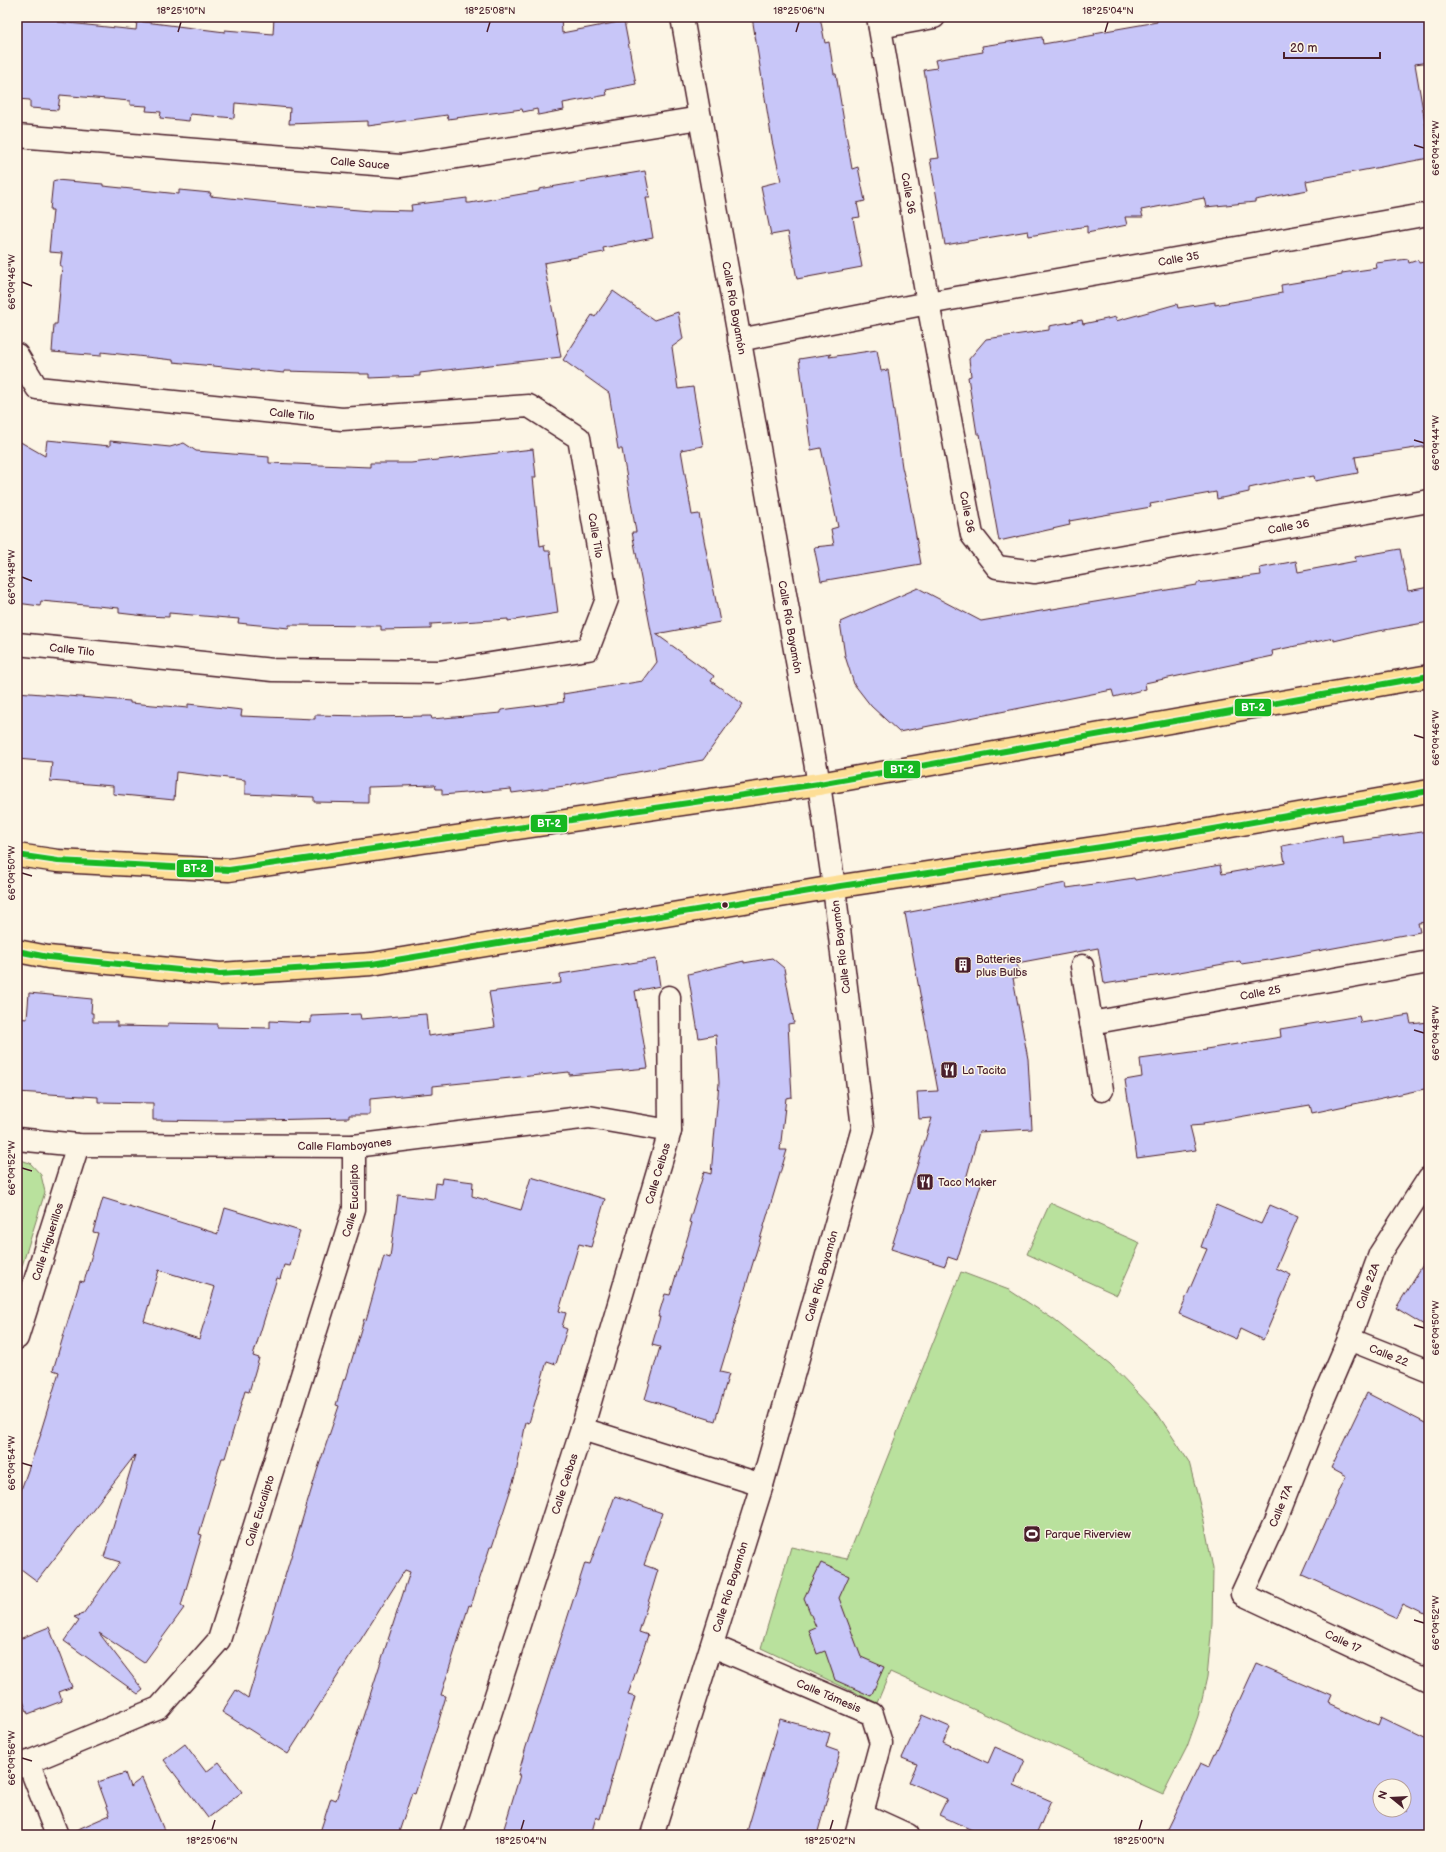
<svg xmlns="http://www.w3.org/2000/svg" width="1446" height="1852" viewBox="0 0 1446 1852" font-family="'Balsamiq Sans',sans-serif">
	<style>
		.green { fill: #b9e19d; stroke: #828064 }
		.building { fill: #c8c6f8; stroke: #4a1f2b; fill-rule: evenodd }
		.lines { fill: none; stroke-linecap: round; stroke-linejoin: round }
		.minor-casing { stroke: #4a1f2b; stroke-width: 25 }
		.primary-casing { stroke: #4a1f2b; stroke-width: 25 }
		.minor { stroke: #fcf5e5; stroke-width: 22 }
		.primary { stroke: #fdde96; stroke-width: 22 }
		.bus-1-casing { stroke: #fcf5e5; stroke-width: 9 }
		.bus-1 { stroke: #16b821; stroke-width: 6 }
		.ticks { fill: none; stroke: #4a1f2b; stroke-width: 1.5 }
		.bus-dot { fill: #4a1f2b; stroke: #fcf5e5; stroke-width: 1.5 }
		.labels { text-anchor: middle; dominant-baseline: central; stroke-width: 3; stroke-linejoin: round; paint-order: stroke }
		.street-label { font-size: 11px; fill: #4a1f2b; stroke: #fcf5e5 }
		.poi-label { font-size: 11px; fill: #4a1f2b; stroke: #fcf5e5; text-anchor: start }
		.line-badge { stroke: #fcf5e5; stroke-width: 1.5 }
		.badge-label { font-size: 11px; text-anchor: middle; font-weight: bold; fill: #fff }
		.neatline { fill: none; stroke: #4a1f2b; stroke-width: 1.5 }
		.ticks-label { font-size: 10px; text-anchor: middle; fill: #4a1f2b }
	</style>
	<rect width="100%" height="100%" fill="#fcf5e5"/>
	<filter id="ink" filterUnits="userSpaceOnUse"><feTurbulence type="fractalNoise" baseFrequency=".025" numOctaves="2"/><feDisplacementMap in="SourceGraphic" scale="8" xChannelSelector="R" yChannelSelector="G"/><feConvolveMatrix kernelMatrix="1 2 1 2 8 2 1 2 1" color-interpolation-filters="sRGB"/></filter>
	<g filter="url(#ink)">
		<!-- green -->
		<path class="green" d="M 17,1159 L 30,1163 L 41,1175 L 45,1192 L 17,1282 Z
			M 1050,1203 L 1140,1243 L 1117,1295 L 1027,1254 Z
			M 961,1272 L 1009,1290 L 1053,1319 L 1110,1364 L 1157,1413 L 1189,1462 L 1204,1521 L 1213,1569 L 1212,1624 L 1207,1677 L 1198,1716 L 1187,1747 L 1163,1794 L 890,1672 L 877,1703 L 761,1648 L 791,1547 L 847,1559 Z"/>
		<!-- building -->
		<path class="building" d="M 17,17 L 56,17 L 58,22 L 136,30 L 137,21 L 225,32 L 225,30 L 273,34 L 274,17 L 561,17 L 562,33 L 624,21 L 636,84 L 606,90 L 607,95 L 563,103 L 564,110 L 538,115 L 537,109 L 523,112 L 522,109 L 448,119 L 447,115 L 368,126 L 368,121 L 289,124 L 290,108 L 235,103 L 234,118 L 190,114 L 189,121 L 160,118 L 161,112 L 146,111 L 147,106 L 130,105 L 130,101 L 60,95 L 58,110 L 30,108 L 30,100 L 17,99 Z
			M 752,17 L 820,17 L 825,43 L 829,42 L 834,74 L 836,74 L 852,169 L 858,167 L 865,201 L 857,203 L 860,217 L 853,218 L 862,267 L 797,279 L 788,232 L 771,235 L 761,186 L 781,181 L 772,141 Z
			M 1170,17 L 1429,17 L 1429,62 L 1415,64 L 1429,145 L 1429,158 L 1306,181 L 1308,190 L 1255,200 L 1255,202 L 1206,207 L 1204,198 L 1141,210 L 1143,217 L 1125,217 L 1127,225 L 1087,233 L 1087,226 L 1029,236 L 1028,231 L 945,245 L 930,159 L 939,158 L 924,70 L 937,68 L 935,60 L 983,52 L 982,46 L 1042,37 L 1043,44 L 1095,35 L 1094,33 L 1157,22 L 1157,19 Z
			M 645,171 L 650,197 L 646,197 L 653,238 L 603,248 L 604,252 L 544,263 L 561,357 L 420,373 L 420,376 L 369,378 L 369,374 L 360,374 L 360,373 L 284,371 L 284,373 L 173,362 L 173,360 L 101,352 L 101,356 L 52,352 L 54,324 L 57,324 L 62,266 L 60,266 L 62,253 L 49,252 L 53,210 L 50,210 L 53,181 L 56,180 L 103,184 L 103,186 L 179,194 L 179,190 L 211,193 L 210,196 L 298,205 L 371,211 L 371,210 L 412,211 L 411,205 L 467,198 L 467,203 L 470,203 L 539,191 L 539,189 Z
			M 1408,259 L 1409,263 L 1418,260 L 1419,263 L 1429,261 L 1429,446 L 1355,457 L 1358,473 L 1315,481 L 1314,476 L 1281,481 L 1249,488 L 1249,492 L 1217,499 L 1216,492 L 1150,504 L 1151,507 L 1069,521 L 1070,525 L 999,541 L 980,434 L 977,434 L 968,377 L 971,376 L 969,359 L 986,339 L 1049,330 L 1049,326 L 1082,320 L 1083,324 L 1116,317 L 1116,321 L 1177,304 L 1178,308 L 1215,302 L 1215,305 L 1282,293 L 1281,285 L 1342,275 L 1342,273 L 1377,268 L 1376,263 Z
			M 613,291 L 654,320 L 678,312 L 683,339 L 672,347 L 678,389 L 693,387 L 703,446 L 681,450 L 692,515 L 699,514 L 720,622 L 656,634 L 714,676 L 711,681 L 743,704 L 703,760 L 572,784 L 572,785 L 512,793 L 511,789 L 442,795 L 442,789 L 436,789 L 435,785 L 368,787 L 368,803 L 314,802 L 314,797 L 245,794 L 245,780 L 176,772 L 174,800 L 113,794 L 113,786 L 50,781 L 52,762 L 17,759 L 17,692 L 130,701 L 130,703 L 188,708 L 188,704 L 242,710 L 241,716 L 315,719 L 315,715 L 365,716 L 365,717 L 431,716 L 432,719 L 501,713 L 501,710 L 564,702 L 563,694 L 643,681 L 657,662 L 632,532 L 636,532 L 622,449 L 618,449 L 609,393 L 563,360 L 592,315 L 595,317 Z
			M 877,350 L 881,371 L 888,370 L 902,467 L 909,497 L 921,564 L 821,581 L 814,547 L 834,545 L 831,529 L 838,527 L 821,448 L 811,450 L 799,359 L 831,354 L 829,357 Z
			M 17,440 L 45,456 L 47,440 L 110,446 L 110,441 L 170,447 L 184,443 L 196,451 L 269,457 L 269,463 L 370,467 L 370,463 L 411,463 L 533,449 L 536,477 L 533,477 L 540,546 L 544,545 L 545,551 L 550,551 L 558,613 L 508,621 L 508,619 L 431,624 L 431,629 L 381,630 L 381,626 L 289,625 L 289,628 L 238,623 L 239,619 L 169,613 L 169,617 L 145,616 L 119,613 L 119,608 L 41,601 L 40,606 L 17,603 Z
			M 1400,549 L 1408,591 L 1429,587 L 1429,622 L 1368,633 L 1334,641 L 1334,638 L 1272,651 L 1273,656 L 1145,683 L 1146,689 L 1114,697 L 1112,690 L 899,732 L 871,706 L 854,684 L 845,656 L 840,622 L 918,588 L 981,621 L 1197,585 L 1197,583 L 1261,575 L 1260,568 L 1296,561 L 1298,572 L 1356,561 L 1355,557 Z
			M 1429,831 L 1429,922 L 1418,923 L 1420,932 L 1269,960 L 1241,964 L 1240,961 L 1174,973 L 1104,984 L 1098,948 L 1017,963 L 1020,977 L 1013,978 L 1028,1059 L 1032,1129 L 979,1132 L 966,1179 L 981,1184 L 957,1260 L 948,1257 L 945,1266 L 891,1249 L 932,1118 L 919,1119 L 917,1092 L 938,1091 L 905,913 L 1066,883 L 1067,888 L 1134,878 L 1135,880 L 1220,865 L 1222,874 L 1285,863 L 1282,846 L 1342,835 L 1343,843 Z
			M 772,958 L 784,968 L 794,1023 L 788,1024 L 792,1097 L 786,1098 L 780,1150 L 787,1150 L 720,1372 L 729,1374 L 715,1421 L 645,1399 L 660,1347 L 652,1345 L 660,1317 L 658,1317 L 665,1294 L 670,1295 L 692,1223 L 689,1222 L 704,1172 L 711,1174 L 719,1083 L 716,1035 L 699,1038 L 688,974 L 744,961 L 744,963 Z
			M 656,959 L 660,986 L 635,991 L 648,1068 L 569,1075 L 569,1072 L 433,1086 L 433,1093 L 370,1099 L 370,1115 L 349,1115 L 349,1118 L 220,1121 L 153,1120 L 153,1103 L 98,1102 L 98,1097 L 17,1092 L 17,1018 L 27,1019 L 29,993 L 92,999 L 91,1013 L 93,1013 L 93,1022 L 117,1022 L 117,1026 L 168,1027 L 168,1023 L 217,1024 L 217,1027 L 270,1028 L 270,1021 L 311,1023 L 311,1016 L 360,1014 L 361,1019 L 426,1014 L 428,1036 L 495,1027 L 489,992 L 561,983 L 560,974 Z
			M 1409,1015 L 1411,1024 L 1429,1022 L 1429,1088 L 1312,1113 L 1310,1105 L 1203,1123 L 1204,1125 L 1190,1126 L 1196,1150 L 1137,1158 L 1125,1080 L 1142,1077 L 1140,1059 L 1207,1050 L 1206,1049 L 1281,1037 L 1280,1029 L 1359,1016 L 1361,1023 Z
			M 531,1177 L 605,1199 L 591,1247 L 579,1244 L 559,1311 L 566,1313 L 562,1327 L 567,1329 L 556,1364 L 547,1361 L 529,1423 L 526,1422 L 516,1473 L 492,1547 L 490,1547 L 471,1606 L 469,1605 L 441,1695 L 446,1696 L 438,1724 L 415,1794 L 412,1793 L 398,1835 L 319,1835 L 331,1798 L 336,1800 L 410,1572 L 405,1570 L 288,1754 L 222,1712 L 236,1690 L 248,1698 L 317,1471 L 339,1406 L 336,1405 L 344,1378 L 346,1379 L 364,1319 L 366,1320 L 384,1256 L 390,1258 L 398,1195 L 434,1199 L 436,1183 L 441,1184 L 442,1178 L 473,1182 L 472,1196 L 521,1210 Z
			M 103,1198 L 218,1234 L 225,1208 L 300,1231 L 290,1266 L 284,1265 L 280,1279 L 277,1278 L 253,1356 L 259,1358 L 249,1392 L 245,1391 L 225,1458 L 222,1458 L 199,1534 L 202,1535 L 181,1606 L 184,1608 L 144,1663 L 99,1633 L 143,1690 L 138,1694 L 64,1641 L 79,1620 L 74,1617 L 83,1614 L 120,1562 L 104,1557 L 135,1455 L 37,1581 L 17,1566 L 17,1501 L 41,1434 L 40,1434 L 59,1372 L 53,1370 L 80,1281 L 84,1282 L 98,1233 L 93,1232 ZM 159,1270 L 215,1287 L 199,1339 L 144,1321 Z
			M 1216,1205 L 1261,1224 L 1270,1205 L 1298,1217 L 1276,1268 L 1291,1275 L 1263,1340 L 1240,1329 L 1236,1339 L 1179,1314 L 1207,1249 L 1201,1247 Z
			M 1429,1255 L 1429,1328 L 1396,1308 Z
			M 1367,1393 L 1429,1425 L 1429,1616 L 1404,1604 L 1398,1618 L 1302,1575 L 1346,1476 L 1331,1468 Z
			M 615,1496 L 662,1513 L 644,1565 L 658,1570 L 639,1632 L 648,1635 L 628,1695 L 635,1697 L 600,1819 L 596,1817 L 591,1835 L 502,1835 L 520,1775 L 518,1775 L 526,1747 L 585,1563 L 590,1564 Z
			M 821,1563 L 849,1576 L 839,1598 L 861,1657 L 884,1667 L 871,1696 L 835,1680 L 825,1651 L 817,1654 L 809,1630 L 816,1627 L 804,1598 Z
			M 49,1627 L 72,1687 L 59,1692 L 62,1701 L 28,1714 L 17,1685 L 17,1640 Z
			M 1256,1664 L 1330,1696 L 1327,1703 L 1378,1726 L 1381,1718 L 1429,1741 L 1429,1835 L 1165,1835 L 1200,1763 L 1209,1767 ZM 1380,1786 L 1404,1786 L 1404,1810 L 1380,1810 Z
			M 922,1715 L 950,1727 L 943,1742 L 988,1763 L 995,1747 L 1025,1760 L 1014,1785 L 1051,1801 L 1036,1835 L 983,1835 L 939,1815 L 947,1799 L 909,1782 L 917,1764 L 902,1758 Z
			M 780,1719 L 830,1733 L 826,1747 L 840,1752 L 817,1835 L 746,1835 Z
			M 185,1744 L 206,1772 L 219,1762 L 242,1792 L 208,1818 L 164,1760 Z
			M 125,1773 L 130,1787 L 142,1778 L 166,1835 L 69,1835 L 69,1833 L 110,1815 L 98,1782 Z"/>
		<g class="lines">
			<defs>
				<g id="minor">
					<path id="s1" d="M 878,17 L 928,303 L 972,535 L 997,567 L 1035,572 L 1429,501"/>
					<path d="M 880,27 L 934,17"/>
					<path id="s2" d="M 17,136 L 401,166 L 700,118"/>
					<path id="s3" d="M 739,340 L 928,303 L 1429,214"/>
					<path id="s4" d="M 17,355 L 37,388 L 342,419 L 529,406 L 579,438 L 607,599 L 588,649 L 439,672 L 273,670 L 17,644"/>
					<path d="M 1082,966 L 1102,1090"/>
					<path id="s5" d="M 1091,1023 L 1429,962"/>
					<path id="s6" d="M 17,1139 L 78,1145 L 354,1146 L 589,1117 L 670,1131"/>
					<path id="s7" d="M 1429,1178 L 1380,1254 L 1349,1339 L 1322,1402 L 1275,1522 L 1242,1594 L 1429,1681"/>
					<path id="s8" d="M 17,1338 L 78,1145"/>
					<path id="s9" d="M 1349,1339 L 1429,1371"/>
					<path d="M 582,1429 L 762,1485"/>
					<path id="s10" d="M 713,1646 L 872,1714 L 881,1743 L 856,1835"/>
					<path d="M 28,1762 L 57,1835"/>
					<path id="s11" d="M 17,1767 L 159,1708 L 219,1640 L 354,1209 L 354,1146"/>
					<path d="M 862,1814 L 908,1835"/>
					<path id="s12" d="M 451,1835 L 582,1429 L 670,1131 L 669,997"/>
					<path id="s13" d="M 652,1835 L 762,1485 L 863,1128 L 834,887 L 819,784 L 682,17"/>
				</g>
				<path id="primary" d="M 17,855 L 58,861 L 229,870 L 819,784 L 1429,676
					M 17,951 L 48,957 L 220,974 L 372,964 L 834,887 L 1168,837 L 1429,791"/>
			</defs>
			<!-- minor casing -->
			<use href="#minor" class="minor-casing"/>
			<!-- primary casing -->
			<use href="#primary" class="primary-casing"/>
			<!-- minor -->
			<use href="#minor" class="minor"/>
			<!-- primary -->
			<use href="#primary" class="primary"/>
			<defs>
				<path id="bus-1" d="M 17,855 L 58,861 L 229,870 L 819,784 L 1429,676
					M 17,951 L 48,957 L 220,974 L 372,964 L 834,887 L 1168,837 L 1429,791"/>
			</defs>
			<!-- bus-1 casing -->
			<use href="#bus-1" class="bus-1-casing"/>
			<!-- bus-1 -->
			<use href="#bus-1" class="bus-1"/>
		</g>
	</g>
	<!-- ticks -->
	<path class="ticks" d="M 178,32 L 181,22M 487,32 L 490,22M 796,32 L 799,22M 1105,32 L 1108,22M 1414,145 L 1424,148M 22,282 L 32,286M 1414,440 L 1424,443M 22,577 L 32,581M 1414,735 L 1424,738M 22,873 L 32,876M 1414,1030 L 1424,1033M 22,1168 L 32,1171M 1414,1325 L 1424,1328M 22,1463 L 32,1466M 1414,1620 L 1424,1623M 22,1758 L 32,1761M 212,1830 L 215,1820M 521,1830 L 524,1820M 830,1830 L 833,1820M 1139,1830 L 1142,1820"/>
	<!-- icons -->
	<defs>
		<symbol id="building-square" viewBox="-11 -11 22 22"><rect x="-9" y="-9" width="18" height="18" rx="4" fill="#4a1f2b" stroke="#fcf5e5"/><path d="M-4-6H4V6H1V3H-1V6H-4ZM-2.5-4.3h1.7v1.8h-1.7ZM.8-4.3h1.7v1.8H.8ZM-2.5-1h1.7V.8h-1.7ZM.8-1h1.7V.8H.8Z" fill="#fff"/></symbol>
		<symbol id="restaurant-square" viewBox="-11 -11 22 22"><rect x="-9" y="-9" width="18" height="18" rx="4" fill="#4a1f2b" stroke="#fcf5e5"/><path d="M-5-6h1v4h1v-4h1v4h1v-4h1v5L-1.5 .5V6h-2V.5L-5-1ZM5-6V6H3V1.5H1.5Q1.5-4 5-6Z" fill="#fff"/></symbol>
		<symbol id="stadium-square" viewBox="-11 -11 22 22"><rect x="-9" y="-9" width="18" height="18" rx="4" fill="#4a1f2b" stroke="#fcf5e5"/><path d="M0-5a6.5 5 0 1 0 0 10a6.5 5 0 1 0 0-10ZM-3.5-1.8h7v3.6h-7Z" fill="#fff"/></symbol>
	</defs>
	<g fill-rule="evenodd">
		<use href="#building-square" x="953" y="955" width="20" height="20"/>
		<use href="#restaurant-square" x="939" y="1060" width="20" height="20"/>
		<use href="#restaurant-square" x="915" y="1172" width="20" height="20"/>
		<use href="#stadium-square" x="1022" y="1524" width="20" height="20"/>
	</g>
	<!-- markers -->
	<circle class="bus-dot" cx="725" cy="905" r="3.5"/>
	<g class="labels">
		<!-- street labels -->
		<g class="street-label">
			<text stroke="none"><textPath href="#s2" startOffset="344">Calle Sauce</textPath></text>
			<text stroke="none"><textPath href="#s1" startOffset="179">Calle 36</textPath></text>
			<text stroke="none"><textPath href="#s3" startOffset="447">Calle 35</textPath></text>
			<text transform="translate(734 308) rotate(80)">Calle Río Bayamón</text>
			<text stroke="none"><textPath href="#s4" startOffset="295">Calle Tilo</textPath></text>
			<text stroke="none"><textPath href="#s1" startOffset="503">Calle 36</textPath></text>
			<text stroke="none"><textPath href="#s1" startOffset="863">Calle 36</textPath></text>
			<text stroke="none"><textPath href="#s4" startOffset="691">Calle Tilo</textPath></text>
			<text transform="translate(790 627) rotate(80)">Calle Río Bayamón</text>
			<text transform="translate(72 650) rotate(6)">Calle Tilo</text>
			<text transform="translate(841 947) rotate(-97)">Calle Río Bayamón</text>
			<text stroke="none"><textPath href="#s5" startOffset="172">Calle 25</textPath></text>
			<text stroke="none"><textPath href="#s6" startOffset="328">Calle Flamboyanes</textPath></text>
			<text stroke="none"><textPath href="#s12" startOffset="693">Calle Ceibas</textPath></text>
			<text stroke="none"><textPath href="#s11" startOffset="704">Calle Eucalipto</textPath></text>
			<text stroke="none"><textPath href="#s8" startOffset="101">Calle Higuerillos</textPath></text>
			<text stroke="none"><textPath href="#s13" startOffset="584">Calle Río Bayamón</textPath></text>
			<text transform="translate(1368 1286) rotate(-70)">Calle 22A</text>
			<text stroke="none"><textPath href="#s9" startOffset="43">Calle 22</textPath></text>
			<text stroke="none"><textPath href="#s12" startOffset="369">Calle Ceibas</textPath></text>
			<text transform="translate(1281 1506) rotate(-68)">Calle 17A</text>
			<text stroke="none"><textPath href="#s11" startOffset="380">Calle Eucalipto</textPath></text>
			<text stroke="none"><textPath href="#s13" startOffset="260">Calle Río Bayamón</textPath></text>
			<text stroke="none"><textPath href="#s7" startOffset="569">Calle 17</textPath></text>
			<text stroke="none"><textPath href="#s10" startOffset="126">Calle Támesis</textPath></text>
		</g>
		<!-- poi labels -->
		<g class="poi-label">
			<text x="976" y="959">Batteries<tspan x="976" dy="13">plus Bulbs</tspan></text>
			<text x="962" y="1070">La Tacita</text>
			<text x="938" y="1182">Taco Maker</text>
			<text x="1045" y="1534">Parque Riverview</text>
		</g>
	</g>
	<g class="line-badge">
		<rect x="1234" y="698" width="38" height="19" rx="4" fill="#16b821"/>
		<rect x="883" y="760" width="38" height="19" rx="4" fill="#16b821"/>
		<rect x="530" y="814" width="38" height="19" rx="4" fill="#16b821"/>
		<rect x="176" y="859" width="38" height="19" rx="4" fill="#16b821"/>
	</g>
	<g class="badge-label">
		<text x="1253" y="711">BT-2</text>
		<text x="902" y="773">BT-2</text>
		<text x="549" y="827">BT-2</text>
		<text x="195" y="872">BT-2</text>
	</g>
	<!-- margin -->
	<rect width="1446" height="1852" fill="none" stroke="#fcf5e5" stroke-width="44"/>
	<!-- north arrow -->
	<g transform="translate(1392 1798) rotate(288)"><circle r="19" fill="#fcf5e5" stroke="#b59f9b"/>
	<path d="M0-3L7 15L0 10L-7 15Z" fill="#4a1f2b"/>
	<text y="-6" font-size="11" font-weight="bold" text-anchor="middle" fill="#4a1f2b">N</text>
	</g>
	<!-- scale -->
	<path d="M1284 52v6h96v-6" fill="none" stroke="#4a1f2b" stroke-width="2"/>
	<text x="1290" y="52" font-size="12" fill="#4a1f2b" stroke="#fcf5e5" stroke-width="3" paint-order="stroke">20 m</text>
	<rect x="22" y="22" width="1402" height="1808" class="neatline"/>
	<g class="ticks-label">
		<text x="181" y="14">18°25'10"N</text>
		<text x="490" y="14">18°25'08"N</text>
		<text x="799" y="14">18°25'06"N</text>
		<text x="1108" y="14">18°25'04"N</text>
		<text transform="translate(1435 148) rotate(-90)" y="4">66°09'42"W</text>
		<text transform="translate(11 282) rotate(-90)" y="4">66°09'46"W</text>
		<text transform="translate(1435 443) rotate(-90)" y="4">66°09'44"W</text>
		<text transform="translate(11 577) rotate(-90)" y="4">66°09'48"W</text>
		<text transform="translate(1435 738) rotate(-90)" y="4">66°09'46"W</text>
		<text transform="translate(11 873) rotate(-90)" y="4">66°09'50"W</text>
		<text transform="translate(1435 1033) rotate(-90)" y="4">66°09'48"W</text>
		<text transform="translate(11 1168) rotate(-90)" y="4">66°09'52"W</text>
		<text transform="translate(1435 1328) rotate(-90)" y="4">66°09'50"W</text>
		<text transform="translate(11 1463) rotate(-90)" y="4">66°09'54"W</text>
		<text transform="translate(1435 1623) rotate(-90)" y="4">66°09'52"W</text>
		<text transform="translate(11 1758) rotate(-90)" y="4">66°09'56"W</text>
		<text x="212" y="1844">18°25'06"N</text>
		<text x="521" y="1844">18°25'04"N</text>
		<text x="830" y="1844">18°25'02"N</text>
		<text x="1139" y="1844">18°25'00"N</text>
	</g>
</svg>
